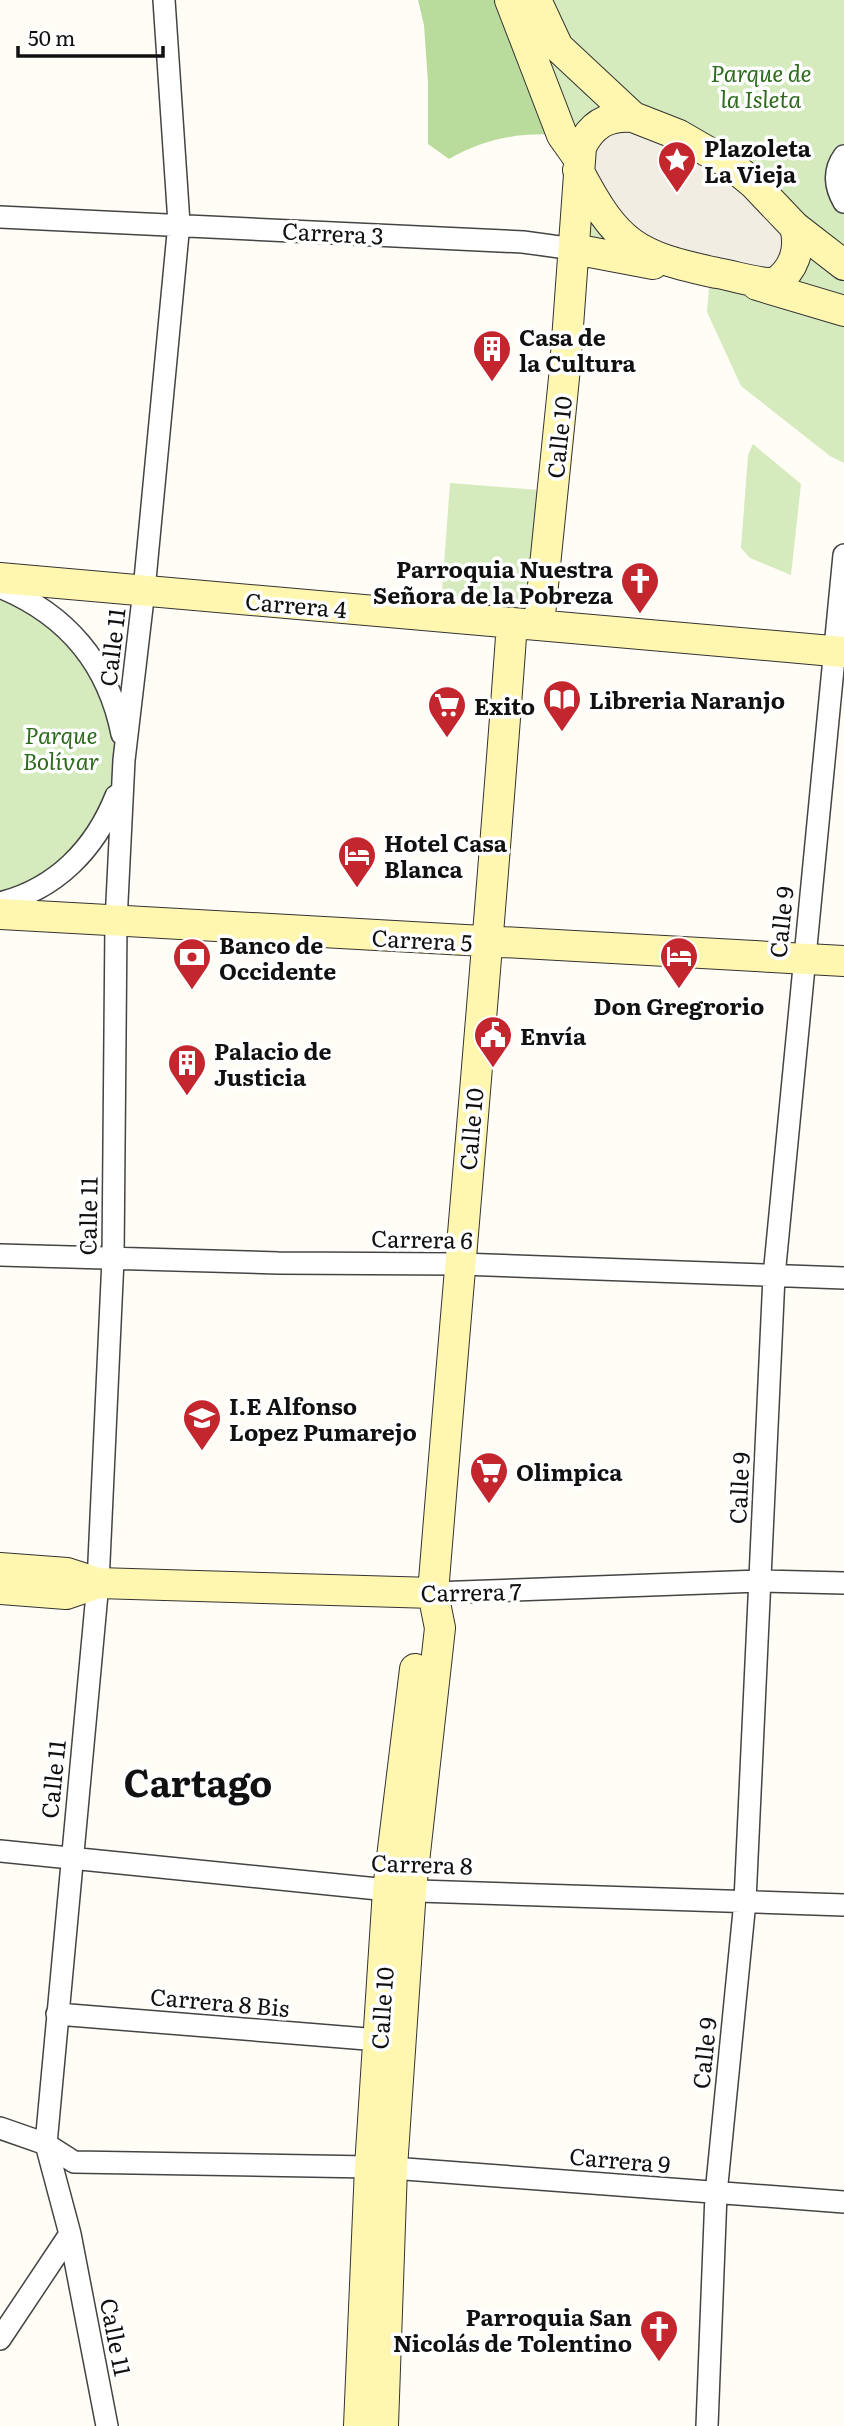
<svg xmlns="http://www.w3.org/2000/svg" width="844" height="2426" viewBox="0 0 844 2426" font-family="Literata,serif">
	<style>
		.green { fill: #d5ebbd }
		.forest { fill: #b9dc9c }
		.plaza { fill: #f1ede2 }
		.lines { fill: none; stroke-linecap: round; stroke-linejoin: round }
		.minor-casing { stroke: #444; stroke-width: 24 }
		.secondary-casing { stroke: #333; stroke-width: 32 }
		.minor { stroke: #fff; stroke-width: 21 }
		.secondary { stroke: #fff6b0; stroke-width: 30 }
		.labels { text-anchor: middle; dominant-baseline: central; stroke-width: 7; stroke-linejoin: round; paint-order: stroke }
		.park-label { font-size: 23px; font-style: italic; fill: #2f6b1f; stroke: #fff }
		.poi-label { font-size: 23px; font-weight: bold; fill: #111; stroke: #fff; text-anchor: start }
		.street-label { font-size: 23px; fill: #111; stroke: #fff }
		.town-label { font-size: 37px; font-weight: bold; fill: #111; stroke: #fff }
	</style>
	<rect width="100%" height="100%" fill="#fffdf5"/>
	<!-- green -->
	<path class="green" d="M 510,0 L 844,0 L 844,463 L 830,456 L 741,386 L 707,312 L 710,274 L 574,249 L 579,159 Z
		M 753,444 L 801,484 L 791,575 L 750,558 L 741,548 L 748,455 Z
		M 450,483 L 552,491 L 539,625 L 440,617 Z
		M 0,587 L 83,644 L 124,760 L 90,846 L 0,903 Z"/>
	<!-- forest -->
	<path class="forest" d="M 418,0 L 507,0 L 562,135 C 520,132 486,138 449,159 L 428,144 L 428,83 L 424,25 Z"/>
	<!-- plaza -->
	<path class="plaza" d="M 652,123 L 795,227 L 782,278 L 624,239 L 581,147 L 587,135 Z"/>
	<g class="lines">
		<defs>
			<path id="minor" d="M 844,156 C 833,171 835,187 844,202
				M 0,217 L 523,242 L 574,249
				M 0,587 C 66,614 108,663 122,734
				M 0,903 C 56,889 95,849 116,796
				M 0,1255 L 278,1263 L 460,1264 L 844,1278
				M 433,1593 L 759,1581 L 844,1583
				M 0,1851 L 388,1890 L 844,1905
				M 57,2014 L 379,2040
				M 0,2128 L 46,2144 L 74,2162 L 370,2167
				M 392,2168 L 844,2202
				M 0,2339 L 70,2234
				M 107,2426 L 70,2234 L 46,2144 L 98,1583 L 113,1259 L 116,922 L 124,760 L 144,590 L 179,223 L 164,0
				M 707,2426 L 716,2194 L 745,1901 L 774,1276 L 844,555"/>
			<path id="secondary" d="M 510,0 L 562,135 L 579,159
				M 536,0 L 558,47 L 633,117 L 679,135 L 731,165 L 754,184 L 795,227 L 844,265
				M 578,170 C 617,245 636,256 717,273 C 736,276 756,284 775,283 C 794,270 801,249 795,227
				M 574,249 L 653,264
				M 757,285 L 844,311
				M 0,578 L 844,652
				M 539,625 L 565,368 L 581,147 C 592,124 608,115 633,117
				M 0,914 L 844,961
				M 0,1568 L 67,1573 L 98,1583 L 433,1593
				M 0,1589 L 66,1594 L 98,1583
				M 359,2426 L 370,2167 L 388,1890 L 415,1669
				M 383,2426 L 392,2168 L 411,1889 L 440,1628 L 433,1593 C 459,1270 489,947 512,623"/>
		</defs>
		<!-- minor casing -->
		<use href="#minor" class="minor-casing"/>
		<!-- secondary casing -->
		<use href="#secondary" class="secondary-casing"/>
		<!-- minor -->
		<use href="#minor" class="minor"/>
		<!-- secondary -->
		<use href="#secondary" class="secondary"/>
	</g>
	<!-- icons -->
	<defs>
		<symbol id="sight-pin" viewBox="-11 -11 22 30"><path d="M0 17L-7.5 6A9.5 9.5 0 1 1 7.5 6Z" fill="#c4262e" stroke="#fff"/><path d="M0-6L1.8-2.2L6-1.7L2.9 1.2L3.7 5.4L0 3.3L-3.7 5.4L-2.9 1.2L-6-1.7L-1.8-2.2Z" fill="#fff"/></symbol>
		<symbol id="building-pin" viewBox="-11 -11 22 30"><path d="M0 17L-7.5 6A9.5 9.5 0 1 1 7.5 6Z" fill="#c4262e" stroke="#fff"/><path d="M-4-6H4V6H1V3H-1V6H-4ZM-2.5-4.3h1.7v1.8h-1.7ZM.8-4.3h1.7v1.8H.8ZM-2.5-1h1.7V.8h-1.7ZM.8-1h1.7V.8H.8Z" fill="#fff"/></symbol>
		<symbol id="church-pin" viewBox="-11 -11 22 30"><path d="M0 17L-7.5 6A9.5 9.5 0 1 1 7.5 6Z" fill="#c4262e" stroke="#fff"/><path d="M-1.2-6h2.4v3.5h3.3v2.4h-3.3V6h-2.4V-.1h-3.3v-2.4h3.3Z" fill="#fff"/></symbol>
		<symbol id="library-pin" viewBox="-11 -11 22 30"><path d="M0 17L-7.5 6A9.5 9.5 0 1 1 7.5 6Z" fill="#c4262e" stroke="#fff"/><path d="M-6-4Q-3-5.5-.7-3.5V5Q-3 3-6 4ZM6-4Q3-5.5 .7-3.5V5Q3 3 6 4Z" fill="#fff"/></symbol>
		<symbol id="supermarket-pin" viewBox="-11 -11 22 30"><path d="M0 17L-7.5 6A9.5 9.5 0 1 1 7.5 6Z" fill="#c4262e" stroke="#fff"/><path d="M-6-5.5h2.5l.6 2H6L4.5 2H-2.5L-4.4-4H-6ZM-1.5 3.2a1.3 1.3 0 1 0 .1 0ZM3 3.2a1.3 1.3 0 1 0 .1 0Z" fill="#fff"/></symbol>
		<symbol id="hotel-pin" viewBox="-11 -11 22 30"><path d="M0 17L-7.5 6A9.5 9.5 0 1 1 7.5 6Z" fill="#c4262e" stroke="#fff"/><path d="M-6-4.5h1.5V1H6V5H4.5V3h-9V5H-6ZM-4 0a1.8 1.8 0 1 1 3.6 0ZM.5 0V-2.5h3Q6-2.5 6 0Z" fill="#fff"/></symbol>
		<symbol id="bank-pin" viewBox="-11 -11 22 30"><path d="M0 17L-7.5 6A9.5 9.5 0 1 1 7.5 6Z" fill="#c4262e" stroke="#fff"/><path d="M-6-4H6V4H-6ZM0-2.3a2.3 2.3 0 1 0 0 4.6a2.3 2.3 0 1 0 0-4.6Z" fill="#fff"/></symbol>
		<symbol id="civic-pin" viewBox="-11 -11 22 30"><path d="M0 17L-7.5 6A9.5 9.5 0 1 1 7.5 6Z" fill="#c4262e" stroke="#fff"/><path d="M-.6-6.5H3V-4.5H.6V-3L4-1V1h2V6H-6V1h2V-1L-.6-3ZM-1.2 2.5V6h2.4V2.5Z" fill="#fff"/></symbol>
		<symbol id="school-pin" viewBox="-11 -11 22 30"><path d="M0 17L-7.5 6A9.5 9.5 0 1 1 7.5 6Z" fill="#c4262e" stroke="#fff"/><path d="M0-5L7-2L0 1L-7-2ZM-4 1L0 2.5L4 1V4Q0 6-4 4Z" fill="#fff"/></symbol>
	</defs>
	<g fill-rule="evenodd">
		<use href="#sight-pin" x="655" y="138" width="44" height="60"/>
		<use href="#building-pin" x="470" y="327" width="44" height="60"/>
		<use href="#church-pin" x="618" y="559" width="44" height="60"/>
		<use href="#library-pin" x="540" y="677" width="44" height="60"/>
		<use href="#supermarket-pin" x="425" y="683" width="44" height="60"/>
		<use href="#hotel-pin" x="335" y="833" width="44" height="60"/>
		<use href="#hotel-pin" x="657" y="934" width="44" height="60"/>
		<use href="#bank-pin" x="170" y="935" width="44" height="60"/>
		<use href="#civic-pin" x="471" y="1013" width="44" height="60"/>
		<use href="#building-pin" x="165" y="1041" width="44" height="60"/>
		<use href="#school-pin" x="180" y="1396" width="44" height="60"/>
		<use href="#supermarket-pin" x="467" y="1449" width="44" height="60"/>
		<use href="#church-pin" x="637" y="2307" width="44" height="60"/>
	</g>
	<g class="labels">
		<!-- park labels -->
		<g class="park-label">
			<text x="761" y="72">Parque de<tspan x="761" dy="26">la Isleta</tspan></text>
			<text x="61" y="734">Parque<tspan x="61" dy="26">Bolívar</tspan></text>
		</g>
		<!-- poi labels -->
		<g class="poi-label">
			<text x="704" y="147">Plazoleta<tspan x="704" dy="26">La Vieja</tspan></text>
			<text x="519" y="336">Casa de<tspan x="519" dy="26">la Cultura</tspan></text>
			<text x="613" y="568" text-anchor="end">Parroquia Nuestra<tspan x="613" dy="26">Señora de la Pobreza</tspan></text>
			<text x="589" y="699">Libreria Naranjo</text>
			<text x="474" y="705">Exito</text>
			<text x="384" y="842">Hotel Casa<tspan x="384" dy="26">Blanca</tspan></text>
			<text x="219" y="944">Banco de<tspan x="219" dy="26">Occidente</tspan></text>
			<text x="679" y="1005" text-anchor="middle">Don Gregrorio</text>
			<text x="520" y="1035">Envía</text>
			<text x="214" y="1050">Palacio de<tspan x="214" dy="26">Justicia</tspan></text>
			<text x="229" y="1405">I.E Alfonso<tspan x="229" dy="26">Lopez Pumarejo</tspan></text>
			<text x="516" y="1471">Olimpica</text>
			<text x="632" y="2316" text-anchor="end">Parroquia San<tspan x="632" dy="26">Nicolás de Tolentino</tspan></text>
		</g>
		<!-- street labels -->
		<g class="street-label">
			<text transform="translate(333 232) rotate(3)">Carrera 3</text>
			<text transform="translate(558 437) rotate(-84)">Calle 10</text>
			<text transform="translate(296 604) rotate(5)">Carrera 4</text>
			<text transform="translate(111 647) rotate(-83)">Calle 11</text>
			<text transform="translate(780 922) rotate(-84)">Calle 9</text>
			<text transform="translate(422 939) rotate(3)">Carrera 5</text>
			<text transform="translate(470 1129) rotate(-85)">Calle 10</text>
			<text transform="translate(87 1216) rotate(-89)">Calle 11</text>
			<text transform="translate(422 1238) rotate(1)">Carrera 6</text>
			<text transform="translate(738 1488) rotate(-87)">Calle 9</text>
			<text transform="translate(471 1591) rotate(-1)">Carrera 7</text>
			<text transform="translate(52 1779) rotate(-84)">Calle 11</text>
			<text transform="translate(422 1863) rotate(2)">Carrera 8</text>
			<text transform="translate(220 2001) rotate(5)">Carrera 8 Bis</text>
			<text transform="translate(381 2008) rotate(-86)">Calle 10</text>
			<text transform="translate(703 2053) rotate(-84)">Calle 9</text>
			<text transform="translate(620 2159) rotate(5)">Carrera 9</text>
			<text transform="translate(117 2337) rotate(79)">Calle 11</text>
		</g>
		<!-- town labels -->
		<g class="town-label">
			<text x="198" y="1780">Cartago</text>
		</g>
	</g>
	<!-- scale -->
	<path d="M18 46v10h145v-10" fill="none" stroke="#111111" stroke-width="3.5"/>
	<text x="28" y="46" font-size="21" fill="#111111" stroke="#ffffff" stroke-width="5" paint-order="stroke">50 m</text>
</svg>
